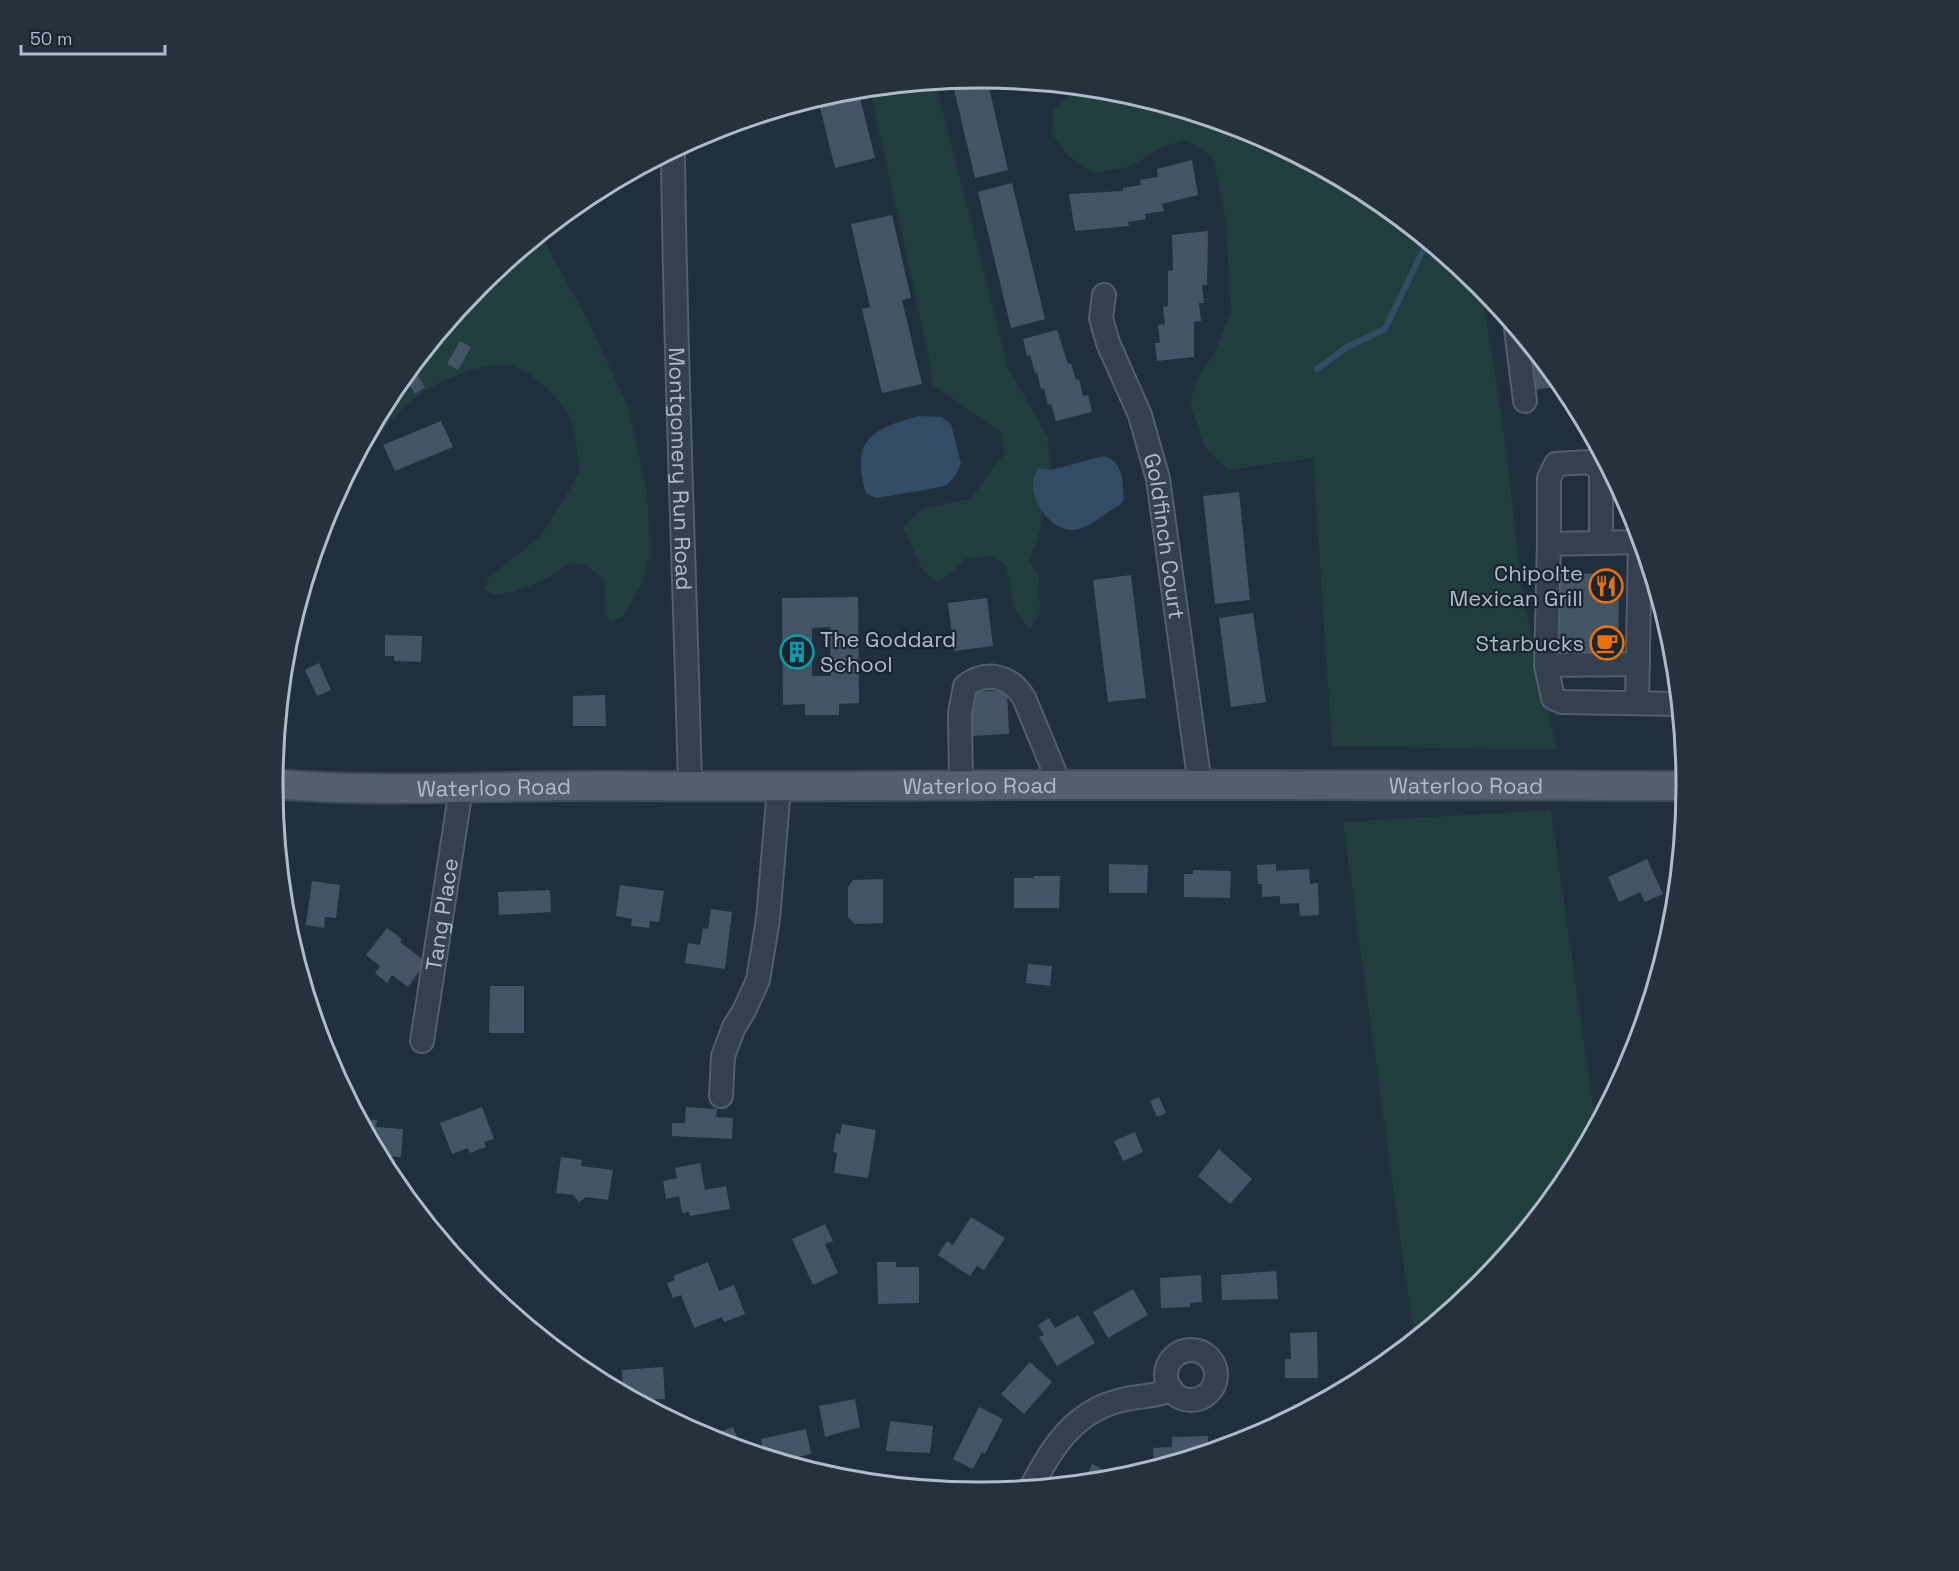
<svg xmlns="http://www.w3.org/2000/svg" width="1959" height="1571" viewBox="0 0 1959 1571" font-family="'Space Grotesk',sans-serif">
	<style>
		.green { fill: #223d3e }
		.water { fill: #324c66 }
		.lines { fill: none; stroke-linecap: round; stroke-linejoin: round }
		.stream { stroke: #324c66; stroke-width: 6 }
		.building { fill: #435464; fill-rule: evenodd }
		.minor-casing { stroke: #525e6b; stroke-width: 26 }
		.major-casing { stroke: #404c59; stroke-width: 32 }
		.minor { stroke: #34404d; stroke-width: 22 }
		.major { stroke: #525f6d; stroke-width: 28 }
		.labels { text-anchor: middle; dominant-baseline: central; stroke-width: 4.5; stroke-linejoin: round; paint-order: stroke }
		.street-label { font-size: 22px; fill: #afbbc9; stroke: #192531 }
		.poi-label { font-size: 22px; fill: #afbbc9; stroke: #192531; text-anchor: end }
		.rim { fill: none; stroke: #afbbc9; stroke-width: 3 }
	</style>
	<rect width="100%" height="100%" fill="#202f3d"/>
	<!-- green -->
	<path class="green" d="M 935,82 L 1009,369 L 1047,436 L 1051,470 L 1039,468 L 1035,499 L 1042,511 L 1041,528 L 1029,562 L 1039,576 L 1040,613 L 1029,630 L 1014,607 L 1006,565 L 993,556 L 964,559 L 955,571 L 937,582 L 923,571 L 903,528 L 923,508 L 970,499 L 1005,453 L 999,431 L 932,384 L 929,359 L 870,89 Z
		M 1087,89 L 1118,92 L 1251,132 L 1373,197 L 1481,286 L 1504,433 L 1523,597 L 1557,750 L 1332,746 L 1313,458 L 1228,470 L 1205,447 L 1190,402 L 1198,378 L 1214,354 L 1231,312 L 1226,222 L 1213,157 L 1186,140 L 1165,146 L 1129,167 L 1095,173 L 1068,156 L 1052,134 L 1053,111 L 1067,97 Z
		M 541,235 L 585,315 L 629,408 L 647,494 L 651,553 L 641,586 L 623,616 L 612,622 L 606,617 L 604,579 L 583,564 L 567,565 L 546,579 L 516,591 L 495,595 L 484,589 L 489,577 L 541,536 L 580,472 C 577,453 576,426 566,410 C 555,393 526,366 505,365 C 472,364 425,386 402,409 C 382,428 371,454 349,471 L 391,392 L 479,285 Z
		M 1551,810 L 1596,1126 L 1568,1179 L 1480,1286 L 1414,1339 L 1343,822 Z"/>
	<!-- water -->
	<path class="water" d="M 919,416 L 941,417 L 951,424 L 961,464 L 956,475 L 947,485 L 930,489 L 876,498 L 866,493 C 850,439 872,429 919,416 Z
		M 1104,456 C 1124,462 1122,481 1124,499 L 1120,505 C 1106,512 1093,525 1079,529 C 1050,537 1020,490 1039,468 L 1051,470 Z"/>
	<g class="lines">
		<!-- stream -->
		<path class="stream" d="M 1317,369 L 1347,347 L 1385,329 L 1427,242"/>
	</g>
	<!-- building -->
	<path class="building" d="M 980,78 L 987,79 L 1008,170 L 975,178 L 952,81 Z
		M 858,90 L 875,158 L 835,168 L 818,99 Z
		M 1192,160 L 1198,195 L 1162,204 L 1164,211 L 1145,214 L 1146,219 L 1128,222 L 1129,226 L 1075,231 L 1069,194 L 1123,191 L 1123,188 L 1141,185 L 1140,180 L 1158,177 L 1157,169 Z
		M 1012,183 L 1045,319 L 1011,328 L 978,192 Z
		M 892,215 L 911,298 L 902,300 L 922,384 L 882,393 L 862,309 L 870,307 L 851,224 Z
		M 1208,231 L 1207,285 L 1202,285 L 1204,303 L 1199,303 L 1201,321 L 1194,322 L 1194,357 L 1157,361 L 1155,343 L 1160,343 L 1158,325 L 1165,324 L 1163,307 L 1168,306 L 1168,271 L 1173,270 L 1172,235 Z
		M 1057,330 L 1068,364 L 1071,363 L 1076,380 L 1079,379 L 1083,396 L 1088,395 L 1092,412 L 1056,421 L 1051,404 L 1048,405 L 1044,388 L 1041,389 L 1037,372 L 1035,373 L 1030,355 L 1027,356 L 1023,339 Z
		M 460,341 L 471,347 L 458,370 L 447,364 Z
		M 1527,342 L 1562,386 L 1533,390 Z
		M 416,373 L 425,387 L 415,394 L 406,379 Z
		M 441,421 L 453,447 L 395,471 L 383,445 Z
		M 1239,492 L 1250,600 L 1215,604 L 1203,496 Z
		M 1619,573 L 1618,654 L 1560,654 L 1560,574 Z
		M 1131,575 L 1146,698 L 1108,702 L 1093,580 Z
		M 858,597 L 859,703 L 839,704 L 839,715 L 805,715 L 805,704 L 783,705 L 782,598 ZM 830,627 L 831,676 L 812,676 L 812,628 Z
		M 987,598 L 993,646 L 954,651 L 948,603 Z
		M 1253,613 L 1266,702 L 1231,707 L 1219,618 Z
		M 385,635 L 422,636 L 421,662 L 394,661 L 394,656 L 385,656 Z
		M 319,663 L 331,690 L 317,696 L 305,670 Z
		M 1007,690 L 1009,734 L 972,736 L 970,692 Z
		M 605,695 L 606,726 L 573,726 L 573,696 Z
		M 1647,859 L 1663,894 L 1645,902 L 1640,892 L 1619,902 L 1608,877 Z
		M 1109,864 L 1148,865 L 1147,893 L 1109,893 Z
		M 1276,864 L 1276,871 L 1309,869 L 1310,884 L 1318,883 L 1319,915 L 1300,916 L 1299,903 L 1280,904 L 1280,896 L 1262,897 L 1262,884 L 1258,884 L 1257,865 Z
		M 1193,870 L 1231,871 L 1230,898 L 1184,897 L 1184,874 L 1193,874 Z
		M 1034,876 L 1060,876 L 1059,908 L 1014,908 L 1014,878 L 1034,878 Z
		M 883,879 L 883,923 L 855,924 L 848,917 L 848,887 L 853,880 Z
		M 312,881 L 340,885 L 336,918 L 325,917 L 324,928 L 306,925 Z
		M 620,885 L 664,891 L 659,922 L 650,921 L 649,928 L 631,926 L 632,919 L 616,916 Z
		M 550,890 L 551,912 L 499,915 L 498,892 Z
		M 711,909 L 732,912 L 725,969 L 685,963 L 688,943 L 700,945 L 703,928 L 708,929 Z
		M 387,928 L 402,939 L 400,942 L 426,962 L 408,987 L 392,975 L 387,983 L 375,973 L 380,966 L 366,955 Z
		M 1028,964 L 1052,966 L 1050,986 L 1026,983 Z
		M 1654,978 L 1657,979 L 1651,997 L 1644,993 Z
		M 490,986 L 524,986 L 524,1033 L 489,1033 Z
		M 1159,1097 L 1166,1113 L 1157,1117 L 1150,1101 Z
		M 482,1107 L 494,1139 L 484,1142 L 486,1147 L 470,1153 L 468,1148 L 452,1154 L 440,1123 Z
		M 686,1107 L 717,1109 L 716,1117 L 733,1118 L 732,1139 L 672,1136 L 672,1123 L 685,1123 Z
		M 359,1119 L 377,1120 L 376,1127 L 403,1129 L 401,1157 L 379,1156 Z
		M 842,1124 L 876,1130 L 868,1178 L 834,1173 L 837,1153 L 833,1152 L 836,1133 L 840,1134 Z
		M 1135,1132 L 1143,1152 L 1123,1161 L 1114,1141 Z
		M 1219,1149 L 1252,1179 L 1230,1204 L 1198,1176 Z
		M 561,1157 L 582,1160 L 581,1166 L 613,1170 L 608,1200 L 586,1197 L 579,1202 L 573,1195 L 556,1193 Z
		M 700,1163 L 705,1190 L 726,1186 L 730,1209 L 690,1216 L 689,1212 L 682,1213 L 679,1196 L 666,1199 L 663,1181 L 677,1178 L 675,1168 Z
		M 971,1217 L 1005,1238 L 984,1270 L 977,1266 L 970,1276 L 938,1255 L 947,1241 L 953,1245 Z
		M 825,1224 L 833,1241 L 825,1244 L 838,1273 L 813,1285 L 792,1239 Z
		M 708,1262 L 719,1291 L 734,1285 L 745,1314 L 724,1322 L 722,1317 L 694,1328 L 681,1295 L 673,1298 L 667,1283 L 675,1280 L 673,1276 Z
		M 877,1262 L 896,1262 L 896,1267 L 919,1267 L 919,1303 L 878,1304 Z
		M 1276,1271 L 1278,1299 L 1222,1300 L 1221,1275 Z
		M 1201,1275 L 1202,1302 L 1190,1303 L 1190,1307 L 1161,1308 L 1160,1278 Z
		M 1133,1289 L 1148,1315 L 1108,1338 L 1093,1312 Z
		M 1078,1315 L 1095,1343 L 1057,1366 L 1039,1337 L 1044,1335 L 1038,1325 L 1049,1318 L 1055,1328 Z
		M 1317,1332 L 1318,1378 L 1285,1378 L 1285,1359 L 1291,1359 L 1290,1333 Z
		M 1030,1362 L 1052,1382 L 1024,1414 L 1001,1394 Z
		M 663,1367 L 665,1399 L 636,1400 L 623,1393 L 622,1370 Z
		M 855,1399 L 860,1427 L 825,1437 L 819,1406 Z
		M 1317,1403 L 1293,1416 L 1293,1404 Z
		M 979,1407 L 1003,1419 L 985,1454 L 982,1452 L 973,1469 L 953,1459 Z
		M 890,1421 L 933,1426 L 930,1453 L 886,1451 Z
		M 733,1427 L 742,1449 L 720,1442 L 716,1433 Z
		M 806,1429 L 811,1454 L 784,1460 L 783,1455 L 764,1456 L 761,1439 Z
		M 1208,1436 L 1208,1452 L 1154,1468 L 1153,1448 L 1172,1447 L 1172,1437 Z
		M 1092,1464 L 1116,1476 L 1114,1480 L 1083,1483 Z"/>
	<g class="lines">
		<defs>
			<g id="minor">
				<path id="s1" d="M 673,151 C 675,363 685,574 690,786"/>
				<path id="s2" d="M 1104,295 L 1101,318 L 1108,343 L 1140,415 L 1158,479 L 1200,785"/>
				<path d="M 1516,329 L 1525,401"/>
				<path d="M 1601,542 L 1601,470 L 1589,462 L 1556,464 L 1549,478 L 1549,544 L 1641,542"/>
				<path d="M 1549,544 L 1546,665 L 1553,698 L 1562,702 L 1679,704"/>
				<path d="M 1546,665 L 1638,664"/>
				<path d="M 1637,703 L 1640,542"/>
				<path d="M 961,786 L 960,713 L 965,686 C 986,670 1010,675 1024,698 L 1060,785"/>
				<path id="s3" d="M 422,1041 L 461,789"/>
				<path d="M 721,1096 L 723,1056 L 734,1027 L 744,1011 L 758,980 L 768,919 L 779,788"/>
				<circle cx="1191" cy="1375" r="25"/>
				<path d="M 1031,1488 C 1052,1446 1076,1409 1126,1399 C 1142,1396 1156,1396 1172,1390"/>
			</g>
			<g id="major">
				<path id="s4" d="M 272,784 C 395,794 518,784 642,786 C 770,787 898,786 1026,785 C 1246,785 1467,785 1687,786"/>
			</g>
		</defs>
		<!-- minor casing -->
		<use href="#minor" class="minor-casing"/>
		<!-- major casing -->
		<use href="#major" class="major-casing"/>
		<!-- minor -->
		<use href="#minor" class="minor"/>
		<!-- major -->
		<use href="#major" class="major"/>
	</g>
	<!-- icons -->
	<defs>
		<symbol id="restaurant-ring" viewBox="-11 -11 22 22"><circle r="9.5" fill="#192531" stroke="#e8710a" stroke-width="1.5"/><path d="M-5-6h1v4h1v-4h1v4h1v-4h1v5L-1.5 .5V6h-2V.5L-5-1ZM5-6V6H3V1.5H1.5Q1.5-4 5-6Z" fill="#e8710a"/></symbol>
		<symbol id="cafe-ring" viewBox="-11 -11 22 22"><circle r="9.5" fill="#192531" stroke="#e8710a" stroke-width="1.5"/><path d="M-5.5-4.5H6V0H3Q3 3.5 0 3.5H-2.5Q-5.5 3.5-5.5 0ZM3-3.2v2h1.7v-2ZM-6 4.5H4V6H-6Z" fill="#e8710a"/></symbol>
		<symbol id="building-ring" viewBox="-11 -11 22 22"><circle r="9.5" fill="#192531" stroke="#0f9aa8" stroke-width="1.5"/><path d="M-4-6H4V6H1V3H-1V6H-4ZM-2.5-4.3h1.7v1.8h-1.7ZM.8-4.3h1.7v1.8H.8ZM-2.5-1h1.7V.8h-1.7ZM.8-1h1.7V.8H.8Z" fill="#0f9aa8"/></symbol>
	</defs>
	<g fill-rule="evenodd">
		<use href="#restaurant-ring" x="1587" y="567" width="38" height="38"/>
		<use href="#cafe-ring" x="1588" y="624" width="38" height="38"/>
		<use href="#building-ring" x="778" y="633" width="38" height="38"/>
	</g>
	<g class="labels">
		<!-- street labels -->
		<g class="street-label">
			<text stroke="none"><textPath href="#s1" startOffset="318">Montgomery Run Road</textPath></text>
			<text stroke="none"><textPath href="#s2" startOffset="252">Goldfinch Court</textPath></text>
			<text stroke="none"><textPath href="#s4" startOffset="1194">Waterloo Road</textPath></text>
			<text stroke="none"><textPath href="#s4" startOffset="708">Waterloo Road</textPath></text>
			<text stroke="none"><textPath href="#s4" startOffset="222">Waterloo Road</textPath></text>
			<text stroke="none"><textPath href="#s3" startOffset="128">Tang Place</textPath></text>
		</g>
		<!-- poi labels -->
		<g class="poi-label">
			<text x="1583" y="573">Chipolte<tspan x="1583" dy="25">Mexican Grill</tspan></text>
			<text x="820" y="639" text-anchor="start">The Goddard<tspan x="820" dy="25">School</tspan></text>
			<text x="1584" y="643">Starbucks</text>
		</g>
	</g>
	<!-- crop -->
	<path d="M0 0H1959V1571H0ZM979 88H980A696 696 0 0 1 1676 784V786A696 696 0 0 1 980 1482H979A696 696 0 0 1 283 786V784A696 696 0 0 1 979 88Z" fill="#25313d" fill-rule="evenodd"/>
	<path class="rim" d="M979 88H980A696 696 0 0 1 1676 784V786A696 696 0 0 1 980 1482H979A696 696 0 0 1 283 786V784A696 696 0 0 1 979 88Z"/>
	<!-- scale -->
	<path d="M21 45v9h144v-9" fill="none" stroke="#afbbc9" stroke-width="3"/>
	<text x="30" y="45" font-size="18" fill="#afbbc9" stroke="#192531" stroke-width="4.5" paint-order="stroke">50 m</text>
</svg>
